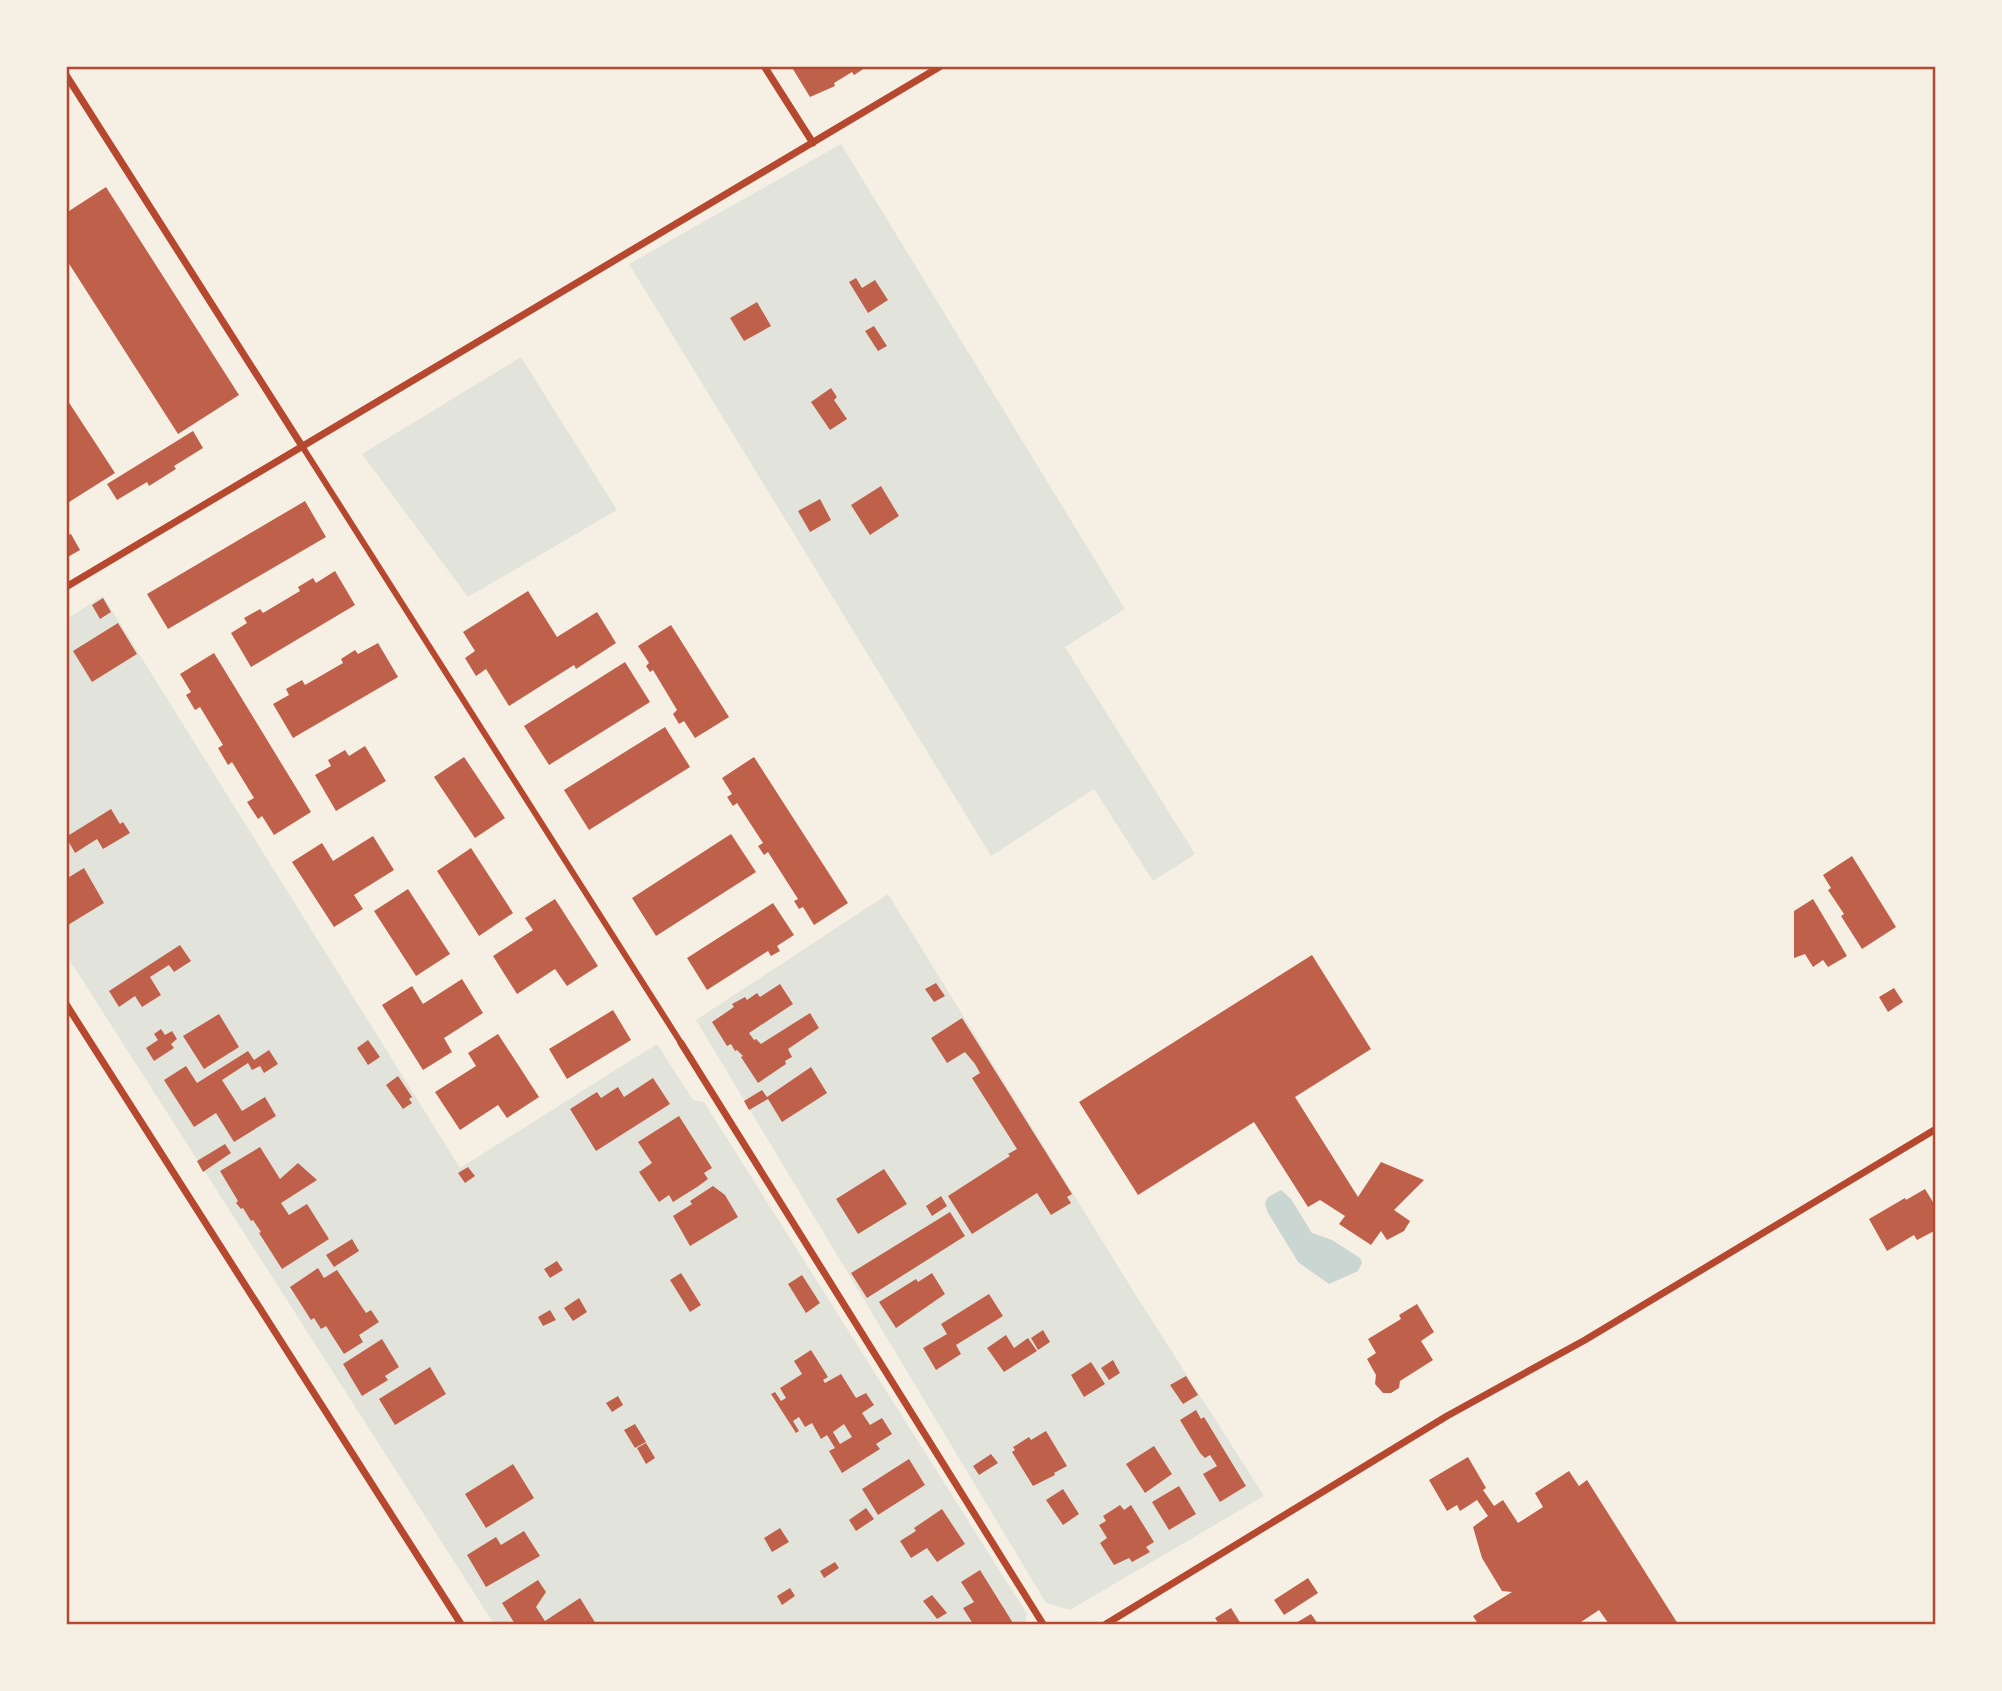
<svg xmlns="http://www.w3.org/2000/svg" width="2002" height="1691" viewBox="0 0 2002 1691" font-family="Signika,sans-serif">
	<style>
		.green { fill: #e2e4dc }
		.water { fill: #c9d6d2 }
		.building { fill: #bf614a; fill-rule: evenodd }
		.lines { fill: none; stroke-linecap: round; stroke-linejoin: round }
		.pedestrian { stroke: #b5482f; stroke-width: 6 }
		.minor { stroke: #b5482f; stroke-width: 7 }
		.neatline { fill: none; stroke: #b5482f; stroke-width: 2.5 }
	</style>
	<rect width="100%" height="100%" fill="#f6efe4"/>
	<!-- green -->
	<path class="green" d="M 841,144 L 1125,609 L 1065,647 L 1195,854 L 1153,881 L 1094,789 L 991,856 L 629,264 Z
		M 521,357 L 617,510 L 468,597 L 362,454 Z
		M 103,596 L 460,1168 L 657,1044 L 693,1100 L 704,1102 L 1027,1614 L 1025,1624 L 494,1624 L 67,956 L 67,619 Z
		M 888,894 L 1137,1297 L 1264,1496 L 1070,1610 L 1046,1603 L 696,1020 Z"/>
	<!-- water -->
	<path class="water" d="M 1281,1190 L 1291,1199 L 1312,1233 L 1332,1240 L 1360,1258 L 1362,1263 L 1358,1271 L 1329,1284 L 1298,1262 L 1267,1211 L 1265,1203 L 1268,1197 Z"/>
	<!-- building -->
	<path class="building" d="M 791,66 L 868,66 L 854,75 L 852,72 L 834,83 L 835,86 L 810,97 Z
		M 106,187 L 239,395 L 178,434 L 66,259 L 66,213 Z
		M 856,278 L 862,288 L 875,280 L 888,300 L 868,313 L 849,282 Z
		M 757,302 L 771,326 L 744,341 L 730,318 Z
		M 874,326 L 887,346 L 878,351 L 865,331 Z
		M 831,388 L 837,397 L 834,400 L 847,419 L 830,430 L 811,402 Z
		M 66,398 L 115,473 L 66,504 Z
		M 193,431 L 203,448 L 174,466 L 176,469 L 149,486 L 147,482 L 117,500 L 107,484 Z
		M 881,486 L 899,516 L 870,535 L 851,505 Z
		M 820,499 L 831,520 L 810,532 L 798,511 Z
		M 305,501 L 326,537 L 168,629 L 147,594 Z
		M 71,534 L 80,550 L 66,558 L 66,536 Z
		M 335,571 L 355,605 L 251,667 L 231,633 L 247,623 L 244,618 L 260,609 L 263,613 L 300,591 L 298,587 L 313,578 L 316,583 Z
		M 528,591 L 557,637 L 597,612 L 616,643 L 576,669 L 574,665 L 509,706 L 486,669 L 476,676 L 465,658 L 475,651 L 463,632 Z
		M 103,598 L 111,612 L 100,619 L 92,605 Z
		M 118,623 L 137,654 L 92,682 L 73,651 Z
		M 671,625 L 729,717 L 695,738 L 684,721 L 679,724 L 673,714 L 677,710 L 653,670 L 650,672 L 646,666 L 649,663 L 638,646 Z
		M 378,643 L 398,677 L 293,738 L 273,704 L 289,695 L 286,689 L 302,680 L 305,685 L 343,663 L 341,659 L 355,650 L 358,654 Z
		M 214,653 L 311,812 L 274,835 L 262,816 L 258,819 L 247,802 L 254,798 L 232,762 L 228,765 L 218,748 L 223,745 L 200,707 L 195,710 L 186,695 L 191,692 L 180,674 Z
		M 625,662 L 650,702 L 549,765 L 524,726 Z
		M 665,727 L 690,767 L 589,830 L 564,790 Z
		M 365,746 L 386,781 L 336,811 L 315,775 L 331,766 L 328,760 L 345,750 L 349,756 Z
		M 464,757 L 505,818 L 475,838 L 434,777 Z
		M 754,757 L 848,903 L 814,925 L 803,907 L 799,909 L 794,901 L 798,899 L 768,852 L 764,855 L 758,846 L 763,843 L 737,803 L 733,806 L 727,797 L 732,794 L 722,778 Z
		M 111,809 L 120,824 L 123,822 L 130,833 L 103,849 L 97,839 L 75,853 L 66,837 Z
		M 731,834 L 756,872 L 656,936 L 632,898 Z
		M 373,836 L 394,870 L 354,895 L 363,909 L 334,927 L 292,862 L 322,843 L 333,861 Z
		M 471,848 L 513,913 L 479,936 L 437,871 Z
		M 1852,856 L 1896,927 L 1862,949 L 1841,916 L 1844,914 L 1828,890 L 1831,888 L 1823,875 Z
		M 84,868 L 104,903 L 68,925 L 66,879 Z
		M 408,889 L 450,954 L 416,976 L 374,911 Z
		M 555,899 L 598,966 L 567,986 L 555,969 L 517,994 L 493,956 L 533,930 L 525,918 Z
		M 1813,899 L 1847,956 L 1828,967 L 1823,960 L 1813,967 L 1805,954 L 1794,958 L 1794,911 Z
		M 773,903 L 794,935 L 777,946 L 780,951 L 771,956 L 768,951 L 707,990 L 687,958 Z
		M 180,945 L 191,961 L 174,972 L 169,965 L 150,977 L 161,995 L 142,1007 L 135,996 L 119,1007 L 109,991 Z
		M 1312,955 L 1371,1049 L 1295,1097 L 1358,1197 L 1381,1162 L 1424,1180 L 1394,1210 L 1410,1221 L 1404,1231 L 1387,1240 L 1381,1231 L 1371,1245 L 1339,1224 L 1345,1216 L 1320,1200 L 1308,1207 L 1254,1122 L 1138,1195 L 1079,1102 Z
		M 462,979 L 483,1013 L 444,1038 L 452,1052 L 423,1070 L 382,1005 L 412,986 L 423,1004 Z
		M 936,983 L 945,996 L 934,1002 L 925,989 Z
		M 780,984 L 793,1004 L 749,1033 L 754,1040 L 756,1039 L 761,1044 L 810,1013 L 819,1028 L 788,1049 L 792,1057 L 785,1061 L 786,1064 L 758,1083 L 741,1057 L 743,1056 L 737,1050 L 735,1051 L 731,1044 L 727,1046 L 712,1022 L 734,1007 L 732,1004 L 745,997 L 747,1000 L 757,993 L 760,997 Z
		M 1894,988 L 1903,1002 L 1888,1012 L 1879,997 Z
		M 613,1010 L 631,1040 L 567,1079 L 549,1049 Z
		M 219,1014 L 239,1047 L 204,1069 L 183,1036 Z
		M 962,1018 L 1072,1194 L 1067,1197 L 1071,1203 L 1051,1215 L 1037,1193 L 972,1234 L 948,1196 L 1010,1156 L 1008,1154 L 1017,1149 L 972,1078 L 980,1073 L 975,1064 L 965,1052 L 947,1063 L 931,1038 Z
		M 161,1029 L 165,1035 L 172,1031 L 177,1039 L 171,1044 L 174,1048 L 154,1061 L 146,1048 L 158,1040 L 154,1034 Z
		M 498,1034 L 539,1097 L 507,1118 L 498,1105 L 460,1130 L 435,1092 L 476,1066 L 468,1053 Z
		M 368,1040 L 380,1057 L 368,1065 L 357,1048 Z
		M 269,1050 L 278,1064 L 264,1073 L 260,1066 L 252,1070 L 248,1063 L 222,1080 L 242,1111 L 265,1097 L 276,1116 L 234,1142 L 216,1113 L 194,1127 L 164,1080 L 186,1066 L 197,1083 L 248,1051 L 254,1060 Z
		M 811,1067 L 827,1093 L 782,1122 L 768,1099 L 749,1110 L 744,1101 L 762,1090 L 767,1097 Z
		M 398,1076 L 412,1097 L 409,1099 L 412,1103 L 403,1109 L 386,1085 Z
		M 653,1078 L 670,1104 L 596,1151 L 570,1109 L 597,1092 L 601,1098 L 618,1087 L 624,1097 Z
		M 679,1116 L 712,1168 L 704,1173 L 708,1179 L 697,1187 L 673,1202 L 669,1195 L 659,1202 L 639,1172 L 652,1163 L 638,1142 Z
		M 225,1144 L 231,1153 L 203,1172 L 197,1161 Z
		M 260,1147 L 280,1179 L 298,1163 L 317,1180 L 281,1203 L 289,1215 L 307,1204 L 329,1239 L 282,1269 L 259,1233 L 261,1232 L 253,1220 L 251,1221 L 243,1208 L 241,1209 L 236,1203 L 238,1201 L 220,1171 Z
		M 468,1167 L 475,1176 L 465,1183 L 458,1173 Z
		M 884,1169 L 907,1204 L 858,1234 L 836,1199 Z
		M 713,1186 L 725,1195 L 738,1217 L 690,1246 L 673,1216 L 692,1204 L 690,1201 Z
		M 1925,1189 L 1936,1207 L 1936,1230 L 1917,1240 L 1914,1235 L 1887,1251 L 1869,1219 L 1905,1198 L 1906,1200 Z
		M 941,1196 L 947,1206 L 932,1216 L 926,1206 Z
		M 950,1212 L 965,1236 L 867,1298 L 851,1273 Z
		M 352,1239 L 359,1251 L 334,1267 L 326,1255 Z
		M 557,1261 L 563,1270 L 550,1278 L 544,1269 Z
		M 318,1268 L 324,1278 L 337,1270 L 366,1313 L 371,1310 L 379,1322 L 359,1335 L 363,1342 L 344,1354 L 326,1326 L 321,1329 L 314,1318 L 311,1320 L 290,1287 Z
		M 681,1273 L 701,1305 L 690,1312 L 670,1280 Z
		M 932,1273 L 945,1294 L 896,1328 L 879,1302 L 916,1279 L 918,1282 Z
		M 802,1275 L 820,1303 L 806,1313 L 788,1284 Z
		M 989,1294 L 1003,1316 L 956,1345 L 961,1354 L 936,1370 L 923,1348 L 947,1334 L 941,1324 Z
		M 579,1298 L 587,1312 L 573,1321 L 564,1308 Z
		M 1417,1304 L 1434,1332 L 1421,1341 L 1433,1360 L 1400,1381 L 1399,1388 L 1391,1393 L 1383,1393 L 1375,1384 L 1376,1375 L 1367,1359 L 1376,1353 L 1368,1339 L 1401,1319 L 1399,1315 Z
		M 550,1310 L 556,1320 L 543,1326 L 538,1317 Z
		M 1043,1330 L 1050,1342 L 1038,1350 L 1031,1338 Z
		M 1006,1335 L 1014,1348 L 1028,1338 L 1037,1351 L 1004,1372 L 987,1348 Z
		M 382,1339 L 399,1367 L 385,1376 L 388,1380 L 362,1396 L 343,1364 Z
		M 811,1350 L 828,1377 L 823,1380 L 825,1383 L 841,1374 L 856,1398 L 866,1393 L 874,1405 L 862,1413 L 870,1425 L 882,1418 L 892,1434 L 876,1444 L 880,1449 L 842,1473 L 829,1451 L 835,1448 L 827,1435 L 821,1439 L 812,1423 L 805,1427 L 799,1417 L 793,1421 L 799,1431 L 796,1433 L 771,1394 L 775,1392 L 781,1401 L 786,1398 L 780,1388 L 802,1374 L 794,1361 ZM 844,1424 L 852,1437 L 840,1444 L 833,1432 Z
		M 1113,1360 L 1120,1373 L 1109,1380 L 1101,1368 Z
		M 1091,1362 L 1105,1384 L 1084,1397 L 1071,1375 Z
		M 430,1367 L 446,1394 L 395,1425 L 379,1399 Z
		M 1186,1376 L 1198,1395 L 1183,1404 L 1170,1385 Z
		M 618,1396 L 623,1405 L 612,1412 L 606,1403 Z
		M 1196,1410 L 1201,1419 L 1204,1417 L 1246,1486 L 1220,1502 L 1203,1474 L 1217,1466 L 1210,1455 L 1205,1458 L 1200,1453 L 1180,1420 Z
		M 635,1424 L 646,1442 L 635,1448 L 624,1430 Z
		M 1046,1431 L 1067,1466 L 1054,1473 L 1055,1475 L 1033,1486 L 1012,1452 L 1015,1450 L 1013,1447 L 1029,1437 L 1031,1440 Z
		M 646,1443 L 655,1458 L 646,1464 L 637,1448 Z
		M 1154,1446 L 1172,1474 L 1145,1493 L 1126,1464 Z
		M 991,1454 L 998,1463 L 979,1475 L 973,1466 Z
		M 1468,1457 L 1486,1488 L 1483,1490 L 1494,1506 L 1503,1500 L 1518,1523 L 1543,1507 L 1535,1493 L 1569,1471 L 1579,1486 L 1587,1480 L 1678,1624 L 1609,1624 L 1599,1610 L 1578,1624 L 1478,1624 L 1473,1616 L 1512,1592 L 1502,1591 L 1482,1558 L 1473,1527 L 1488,1516 L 1477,1500 L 1460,1511 L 1457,1505 L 1447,1511 L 1429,1480 Z
		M 909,1459 L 925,1485 L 878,1515 L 862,1489 Z
		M 513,1464 L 534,1498 L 486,1528 L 465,1494 Z
		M 1179,1486 L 1196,1514 L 1169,1530 L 1152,1502 Z
		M 1063,1489 L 1079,1514 L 1063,1525 L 1046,1500 Z
		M 1120,1505 L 1124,1510 L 1131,1505 L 1154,1542 L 1146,1547 L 1150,1552 L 1132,1562 L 1129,1558 L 1114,1565 L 1100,1543 L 1107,1538 L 1099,1525 L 1106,1521 L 1103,1516 Z
		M 866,1508 L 874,1519 L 856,1531 L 849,1520 Z
		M 942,1509 L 965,1544 L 937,1562 L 927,1548 L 911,1558 L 900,1541 L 916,1531 L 914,1528 Z
		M 780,1528 L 789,1542 L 772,1552 L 764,1538 Z
		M 524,1531 L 540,1556 L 486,1587 L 467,1555 L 496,1537 L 501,1545 Z
		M 835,1562 L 839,1568 L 824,1578 L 820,1571 Z
		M 980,1570 L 1013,1623 L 1011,1624 L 973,1624 L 963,1608 L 974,1602 L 961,1582 Z
		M 1308,1578 L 1318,1593 L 1284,1615 L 1274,1600 Z
		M 538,1580 L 546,1592 L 536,1607 L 545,1621 L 580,1598 L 596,1624 L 515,1624 L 502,1603 Z
		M 790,1588 L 795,1596 L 782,1605 L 777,1596 Z
		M 932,1595 L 947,1613 L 937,1619 L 923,1601 Z
		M 1231,1608 L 1241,1624 L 1219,1624 L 1215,1618 Z
		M 1311,1614 L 1318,1624 L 1294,1624 Z"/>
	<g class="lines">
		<!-- pedestrian -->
		<path class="pedestrian" d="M 302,446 L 681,1043"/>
		<!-- minor -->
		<path class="minor" d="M 764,66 L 813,143
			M 66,75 L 302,446
			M 66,587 L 941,66
			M 66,1004 L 461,1624
			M 681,1043 L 1043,1624
			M 1106,1624 L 1447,1416 L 1585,1340 L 1936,1129"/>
	</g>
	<!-- border -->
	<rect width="2002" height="1691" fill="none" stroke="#f6efe4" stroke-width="136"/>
	<rect x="68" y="68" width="1866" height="1555" class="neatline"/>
</svg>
